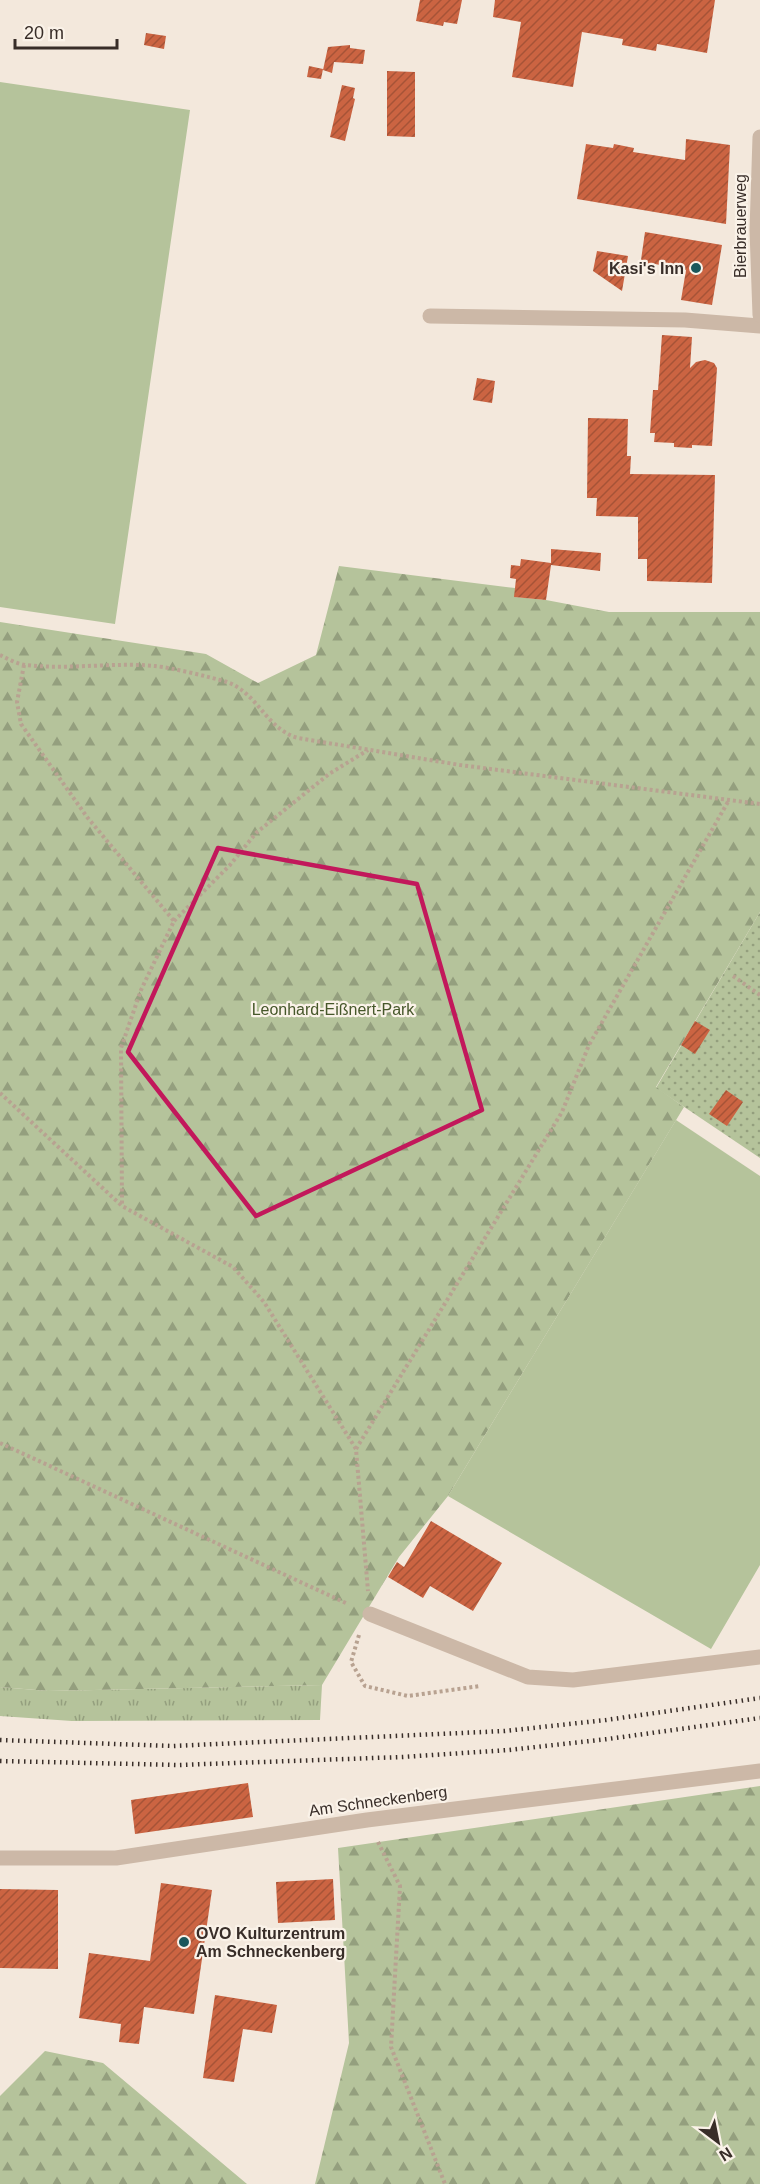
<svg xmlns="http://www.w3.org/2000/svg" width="760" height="2184" viewBox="0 0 760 2184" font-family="Helvetica,sans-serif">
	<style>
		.grass { fill: url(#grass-tufts) }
		.forest { fill: url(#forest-firs) }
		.park { fill: url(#park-dots) }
		.pitch { fill: #b5c39b }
		.building { fill: url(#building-hatch) }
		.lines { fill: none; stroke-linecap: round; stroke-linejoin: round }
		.path { stroke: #b8a291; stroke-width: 4; stroke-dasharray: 3 3; stroke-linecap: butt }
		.lane { stroke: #ccb8a7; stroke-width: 15 }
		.street { stroke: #ccb8a7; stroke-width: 15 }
		.rail { stroke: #382d28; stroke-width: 4.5; stroke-dasharray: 1.5 4.5; stroke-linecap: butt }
		.marked { fill: none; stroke: #c2185b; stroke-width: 4.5; stroke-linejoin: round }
		.poi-dot { fill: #1b575b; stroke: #faf2e8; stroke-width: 2 }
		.labels { text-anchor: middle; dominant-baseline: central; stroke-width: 4.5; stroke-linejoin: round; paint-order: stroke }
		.street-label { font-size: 16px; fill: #382d28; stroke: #faf2e8 }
		.poi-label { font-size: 16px; font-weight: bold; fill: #382d28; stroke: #faf2e8; text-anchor: end }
		.park-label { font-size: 16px; fill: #46572a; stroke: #faf2e8 }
	</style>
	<defs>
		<pattern id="grass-tufts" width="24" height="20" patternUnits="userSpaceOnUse" patternTransform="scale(1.5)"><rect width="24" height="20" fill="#b5c39b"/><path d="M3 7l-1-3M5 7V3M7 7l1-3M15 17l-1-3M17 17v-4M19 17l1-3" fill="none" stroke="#949f7e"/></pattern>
		<pattern id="forest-firs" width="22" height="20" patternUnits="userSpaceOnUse" patternTransform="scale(1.5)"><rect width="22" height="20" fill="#b5c39b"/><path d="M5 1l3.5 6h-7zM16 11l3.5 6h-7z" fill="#949f7e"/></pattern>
		<pattern id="park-dots" width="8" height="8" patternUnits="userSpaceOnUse" patternTransform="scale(1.5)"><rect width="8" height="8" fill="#b5c39b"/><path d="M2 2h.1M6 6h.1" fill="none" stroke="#949f7e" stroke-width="1.8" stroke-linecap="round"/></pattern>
		<pattern id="building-hatch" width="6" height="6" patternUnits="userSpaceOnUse" patternTransform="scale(1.5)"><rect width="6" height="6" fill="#cb6442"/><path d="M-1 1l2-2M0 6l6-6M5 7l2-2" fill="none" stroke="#a65337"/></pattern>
	</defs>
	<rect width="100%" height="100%" fill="#f3e8dc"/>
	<!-- grass -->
	<path class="grass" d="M 322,1685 L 320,1720 L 72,1721 L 0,1716 L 0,1687 L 48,1691 Z"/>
	<!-- forest -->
	<path class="forest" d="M 339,566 L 515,588 L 515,597 L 546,600 L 609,612 L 760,612 L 760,912 L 656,1087 L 684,1107 L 448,1496 L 399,1557 L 322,1685 L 48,1691 L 0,1687 L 0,622 L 206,654 L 258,683 L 316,655 Z
		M 760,1786 L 760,2184 L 315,2184 L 349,2043 L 338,1848 Z
		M 45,2051 L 103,2063 L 247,2184 L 0,2184 L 0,2096 Z"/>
	<!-- park -->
	<path class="park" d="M 760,912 L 760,1158 L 656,1088 Z"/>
	<!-- pitch -->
	<path class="pitch" d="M 0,82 L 190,110 L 115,624 L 0,607 Z
		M 676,1120 L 760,1176 L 760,1565 L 711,1649 L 448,1496 Z"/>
	<!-- building -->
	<path class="building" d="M 420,0 L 462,0 L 457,24 L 444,22 L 443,26 L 416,21 Z
		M 495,0 L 715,0 L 707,53 L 657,44 L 656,51 L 622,45 L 623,39 L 582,32 L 573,87 L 512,77 L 521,22 L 493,17 Z
		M 146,33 L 166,36 L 164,49 L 144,45 Z
		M 350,45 L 350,48 L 365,50 L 363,64 L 334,62 L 332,73 L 323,70 L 328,47 Z
		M 309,66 L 323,69 L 321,79 L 307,77 Z
		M 387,71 L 415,72 L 415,137 L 387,136 Z
		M 342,85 L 355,88 L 353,98 L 355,99 L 345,141 L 330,137 Z
		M 686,139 L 730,145 L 726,224 L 577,199 L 586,144 L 613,148 L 614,144 L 634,148 L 633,152 L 685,160 Z
		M 645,232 L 722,245 L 712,305 L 681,300 L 686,270 L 655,264 L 654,269 L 640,267 Z
		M 597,251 L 628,256 L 622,291 L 593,271 Z
		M 662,335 L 692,337 L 690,368 L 696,362 L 705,360 L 714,363 L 717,368 L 712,446 L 692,445 L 692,448 L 674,447 L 674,443 L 654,442 L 655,433 L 650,433 L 653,390 L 658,390 Z
		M 477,378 L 495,381 L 492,403 L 473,400 Z
		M 588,418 L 628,419 L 627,456 L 631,456 L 630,474 L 715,475 L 712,583 L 647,581 L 647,559 L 638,559 L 638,517 L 596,516 L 597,498 L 587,498 Z
		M 551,549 L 601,553 L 600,571 L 551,565 L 546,600 L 514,597 L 516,579 L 510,578 L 511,565 L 520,566 L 521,559 L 551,563 Z
		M 695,1021 L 710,1030 L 695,1054 L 681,1045 Z
		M 726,1090 L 743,1102 L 727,1126 L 709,1114 Z
		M 431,1521 L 502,1563 L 473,1611 L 430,1586 L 423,1598 L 388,1577 L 397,1562 L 404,1567 Z
		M 248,1783 L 253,1817 L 135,1834 L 131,1800 Z
		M 333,1879 L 335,1920 L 278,1923 L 276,1882 Z
		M 161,1883 L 212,1890 L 194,2014 L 144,2007 L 139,2044 L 119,2042 L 121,2024 L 79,2018 L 89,1953 L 150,1961 Z
		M 0,1889 L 58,1890 L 58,1969 L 0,1968 Z
		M 215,1995 L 277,2005 L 272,2033 L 243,2029 L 234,2082 L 203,2078 Z"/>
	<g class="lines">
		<!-- path -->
		<path class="path" d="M 0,655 C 8,659 17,664 26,665 C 69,670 113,662 155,666 C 173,668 210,677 227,682 C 258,693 266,729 298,738 L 460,765 L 760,804
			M 24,665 L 17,702 L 21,724 L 87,817 L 174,921 L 141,990 L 121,1048 L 122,1205
			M 174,921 L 230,865 L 256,833 L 329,774 L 368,750
			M 733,976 L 760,995
			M 0,1093 L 122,1206 L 233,1267 L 264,1302 L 356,1449 L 368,1591
			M 0,1443 L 348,1604
			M 356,1449 L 562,1112 L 589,1045 L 729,800
			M 359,1635 L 351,1662 L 365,1686 L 408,1696 L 480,1686
			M 378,1842 L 400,1886 L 391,2047 L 445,2184"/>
		<!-- lane -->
		<path class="lane" d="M 430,316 L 685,320 L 760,326
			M 370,1614 L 528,1677 L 573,1680 L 760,1657"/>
		<!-- street -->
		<path class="street" d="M 760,137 L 757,230 L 760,315
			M 0,1858 L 116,1858 L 367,1820 L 760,1771"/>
		<!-- rail -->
		<path class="rail" d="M 0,1740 L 173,1746 L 505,1731 L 606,1720 L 760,1698
			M 0,1761 L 179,1765 L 402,1757 L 509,1750 L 608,1739 L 760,1718"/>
	</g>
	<!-- marked area -->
	<path class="marked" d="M 218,848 L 417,884 L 482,1110 L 256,1216 L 128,1052 Z"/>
	<!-- markers -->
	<g class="poi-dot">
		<circle cx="696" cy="268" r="6"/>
		<circle cx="184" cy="1942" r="6"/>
	</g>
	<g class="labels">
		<!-- street labels -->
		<g class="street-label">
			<text transform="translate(740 226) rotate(-90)">Bierbrauerweg</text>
			<text transform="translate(378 1801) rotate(-8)">Am Schneckenberg</text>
		</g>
		<!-- poi labels -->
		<g class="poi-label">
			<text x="684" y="268">Kasi's Inn</text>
			<text x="196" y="1933" text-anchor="start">OVO Kulturzentrum<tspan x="196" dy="18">Am Schneckenberg</tspan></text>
		</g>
		<!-- park labels -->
		<g class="park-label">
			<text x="333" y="1009">Leonhard-Eißnert-Park</text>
		</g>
	</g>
	<!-- north arrow -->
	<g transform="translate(718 2142) rotate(148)" stroke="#faf2e8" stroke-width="4.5" paint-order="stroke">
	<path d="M0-4.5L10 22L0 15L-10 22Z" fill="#382d28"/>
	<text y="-9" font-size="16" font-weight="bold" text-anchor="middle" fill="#382d28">N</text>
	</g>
	<!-- scale -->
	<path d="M15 39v9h102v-9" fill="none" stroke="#382d28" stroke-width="3"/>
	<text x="24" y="39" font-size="18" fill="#382d28" stroke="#faf2e8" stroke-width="4.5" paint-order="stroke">20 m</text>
</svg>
